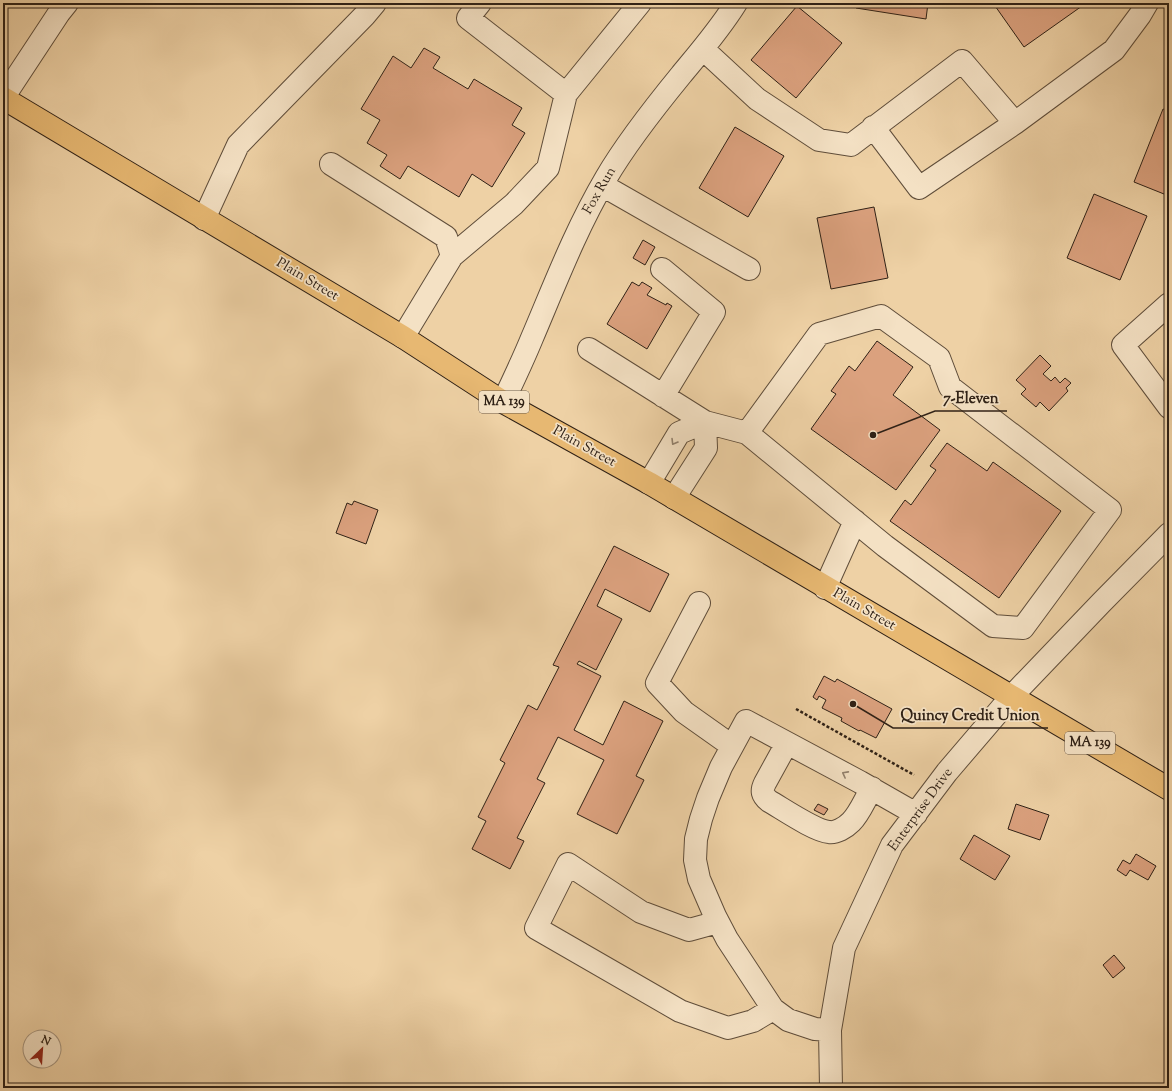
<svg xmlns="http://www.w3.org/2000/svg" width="1172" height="1091" viewBox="0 0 1172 1091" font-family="'Sorts Mill Goudy',serif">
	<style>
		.building { fill: #dba17e; stroke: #2f2116 }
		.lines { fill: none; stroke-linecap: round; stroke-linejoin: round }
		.minor-casing { stroke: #5f4d3a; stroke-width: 24 }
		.major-casing { stroke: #2f2116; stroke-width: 24 }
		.path { stroke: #2f2116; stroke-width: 2.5; stroke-dasharray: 3 2; stroke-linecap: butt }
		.minor { stroke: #f4e1c4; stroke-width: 22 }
		.major { stroke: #e7b872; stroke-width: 22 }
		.oneway { stroke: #92816d }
		.labels { text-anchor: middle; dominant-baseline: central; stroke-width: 3.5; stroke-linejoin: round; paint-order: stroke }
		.shield { fill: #f4e1c4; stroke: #6a5b4a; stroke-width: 1 }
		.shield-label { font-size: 13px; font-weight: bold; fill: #2f2116 }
		.street-label { font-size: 14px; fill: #2f2116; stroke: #f4e1c4 }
		.leader { fill: none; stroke: #2f2116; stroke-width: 1.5 }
		.callout-dot { fill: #2f2116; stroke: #f4e1c4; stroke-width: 1.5 }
		.callout-label { font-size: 15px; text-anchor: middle; font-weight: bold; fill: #2f2116; stroke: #f4e1c4; stroke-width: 3.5; stroke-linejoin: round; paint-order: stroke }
	</style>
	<rect width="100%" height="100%" fill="#eed1a5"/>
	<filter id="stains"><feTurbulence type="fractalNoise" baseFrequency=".005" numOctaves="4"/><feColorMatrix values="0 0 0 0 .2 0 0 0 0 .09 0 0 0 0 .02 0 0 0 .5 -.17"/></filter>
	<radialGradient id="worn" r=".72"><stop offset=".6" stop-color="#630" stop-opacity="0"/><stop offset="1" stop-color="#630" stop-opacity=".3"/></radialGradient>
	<!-- building -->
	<path class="building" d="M 857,3 L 928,3 L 926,19 L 856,8 Z
		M 993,3 L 1079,3 L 1082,6 L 1024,47 Z
		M 797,6 L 842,43 L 796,98 L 751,60 Z
		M 424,48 L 440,57 L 433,68 L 468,89 L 474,79 L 522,108 L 512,125 L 525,133 L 492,187 L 472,174 L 459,197 L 408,166 L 400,179 L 380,166 L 387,155 L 367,143 L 380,120 L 361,109 L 393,56 L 411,68 Z
		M 1163,109 L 1169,111 L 1169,196 L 1134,182 Z
		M 735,127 L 784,156 L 748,217 L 699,188 Z
		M 1094,194 L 1147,216 L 1120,280 L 1067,258 Z
		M 874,207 L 888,278 L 831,289 L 817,218 Z
		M 643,240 L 655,247 L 645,265 L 633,258 Z
		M 632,282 L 639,286 L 642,282 L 652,288 L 647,295 L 666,305 L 667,303 L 672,306 L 647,349 L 607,324 Z
		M 877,341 L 913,367 L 893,395 L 940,430 L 896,490 L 811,429 L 836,394 L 831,391 L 849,366 L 855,371 Z
		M 1040,355 L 1051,366 L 1043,374 L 1051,381 L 1055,377 L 1060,383 L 1065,378 L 1071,383 L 1066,388 L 1068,391 L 1049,411 L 1040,402 L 1036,407 L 1021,394 L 1026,389 L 1016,380 Z
		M 947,443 L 987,471 L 993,462 L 1061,511 L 999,598 L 890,521 L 905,500 L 911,505 L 936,470 L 930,466 Z
		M 354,501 L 378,510 L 366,544 L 336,533 L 347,503 L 352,505 Z
		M 614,546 L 669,574 L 650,612 L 605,589 L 597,606 L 622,619 L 596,670 L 579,661 L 577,664 L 601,676 L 574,730 L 603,745 L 624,701 L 663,721 L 636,776 L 644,780 L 617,834 L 577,814 L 604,760 L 558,737 L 537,779 L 545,783 L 517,838 L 524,841 L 510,869 L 472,849 L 486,821 L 478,817 L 505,763 L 500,760 L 528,705 L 537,710 L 559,667 L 553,665 Z
		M 824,676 L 835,682 L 837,679 L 892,709 L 876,738 L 860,730 L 859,731 L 841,721 L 842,718 L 822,708 L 826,700 L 819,696 L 817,700 L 813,697 Z
		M 818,804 L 828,809 L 824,815 L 814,810 Z
		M 1016,804 L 1049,815 L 1040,840 L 1008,829 Z
		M 974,835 L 1010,856 L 995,880 L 960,859 Z
		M 1136,854 L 1156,866 L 1148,880 L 1130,870 L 1126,876 L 1117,870 L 1123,860 L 1130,864 Z
		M 1114,955 L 1125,968 L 1113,978 L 1103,965 Z"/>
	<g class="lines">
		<defs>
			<path id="minor" d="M 480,3 L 468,18 L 566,94
				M 703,49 L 757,99 L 819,140 L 851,145 L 962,61 L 1015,123
				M 3,98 L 59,13 L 67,3
				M 873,127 L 919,188 L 1015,123 L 1114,50 L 1140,15 L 1147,3
				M 331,164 L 446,237 L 452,256
				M 602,185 L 749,269
				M 204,219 L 238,145 L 365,15 L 375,3
				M 662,269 L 714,312 L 663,396
				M 1169,304 L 1123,345 L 1169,407
				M 403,337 L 452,256 L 514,204 L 548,168 L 566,94 L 640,3
				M 589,349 L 705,422 L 747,433 L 885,546 L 993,626 L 1023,628 L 1110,510 L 950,387 L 939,358 L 881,316 L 819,334 L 747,433
				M 503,402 C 513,381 523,360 532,338 C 555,284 576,229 606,178 C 627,142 654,108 681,75 C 700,52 720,29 736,3
				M 649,483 L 679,433 L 705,422
				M 674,498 L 706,448 L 705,422
				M 825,588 L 855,521
				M 699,603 L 657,683 L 684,712 L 732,746
				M 787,743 L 765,783 C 761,791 762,795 769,801 C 783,809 815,831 829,832 C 836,833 845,828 851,822 C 860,813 865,799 872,788
				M 718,922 L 689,930 L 641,912 L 568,864 L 536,928 L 680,1011 L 728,1028 L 753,1021 L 773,1009
				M 830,1030 L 815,1029 L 788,1020 L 773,1009 L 727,939 L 715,916 L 699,879 L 695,860 L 696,839 L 701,819 L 708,798 L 721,767 L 746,721 L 860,782 L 916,814
				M 831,1088 L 830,1030 L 844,948 L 892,845 L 947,772 L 1012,696 L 1101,603 L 1169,534"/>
			<path id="major" d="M 3,98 L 403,337 L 503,402 L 649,483 L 1169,789"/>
		</defs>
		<!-- minor casing -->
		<use href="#minor" class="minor-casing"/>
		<!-- major casing -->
		<use href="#major" class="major-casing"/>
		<!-- path -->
		<path class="path" d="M 796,709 L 914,775"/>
		<!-- minor -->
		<use href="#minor" class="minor"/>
		<!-- major -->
		<use href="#major" class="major"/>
	</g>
	<!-- one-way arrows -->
	<defs><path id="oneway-chevron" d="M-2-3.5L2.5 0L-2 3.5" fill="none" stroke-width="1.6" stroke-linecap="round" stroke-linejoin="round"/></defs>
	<g class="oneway">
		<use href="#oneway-chevron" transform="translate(674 442) rotate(121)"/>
		<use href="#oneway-chevron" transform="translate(845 774) rotate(-152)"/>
	</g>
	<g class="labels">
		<!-- shield labels -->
		<g class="shield">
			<rect x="479" y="391" width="50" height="22" rx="3"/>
			<rect x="1065" y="732" width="50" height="22" rx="3"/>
		</g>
		<g class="shield-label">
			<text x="504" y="402">MA 139</text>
			<text x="1090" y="743">MA 139</text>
		</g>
		<!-- street labels -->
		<g class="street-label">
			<text transform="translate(600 191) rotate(-60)">Fox Run</text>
			<text transform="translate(307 280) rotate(31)">Plain Street</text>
			<text transform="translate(584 447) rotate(29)">Plain Street</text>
			<text transform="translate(864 610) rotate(30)">Plain Street</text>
			<text transform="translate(921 810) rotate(-54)">Enterprise Drive</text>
		</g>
	</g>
	<!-- callouts -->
	<path class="leader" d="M873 435L935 411H1007M853 704L893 728H1048"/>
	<g class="callout-dot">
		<circle cx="873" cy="435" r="4"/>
		<circle cx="853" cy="704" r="4"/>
	</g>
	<g class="callout-label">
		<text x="971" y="403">7-Eleven</text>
		<text x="970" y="720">Quincy Credit Union</text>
	</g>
	<!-- margin -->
	<rect width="1172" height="1091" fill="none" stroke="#eed1a5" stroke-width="16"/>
	<rect x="4" y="4" width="1164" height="1083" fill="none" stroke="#2f2116" stroke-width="2"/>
	<rect x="8" y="8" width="1156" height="1075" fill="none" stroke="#2f2116"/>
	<!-- north arrow -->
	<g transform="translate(42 1049) rotate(25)"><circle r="19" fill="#f4e1c4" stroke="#a5947e"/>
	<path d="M0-3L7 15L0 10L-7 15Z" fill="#8f2418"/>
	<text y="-6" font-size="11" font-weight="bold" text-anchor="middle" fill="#2f2116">N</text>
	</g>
	<rect width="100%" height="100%" filter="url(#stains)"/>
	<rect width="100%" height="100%" fill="url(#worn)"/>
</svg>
